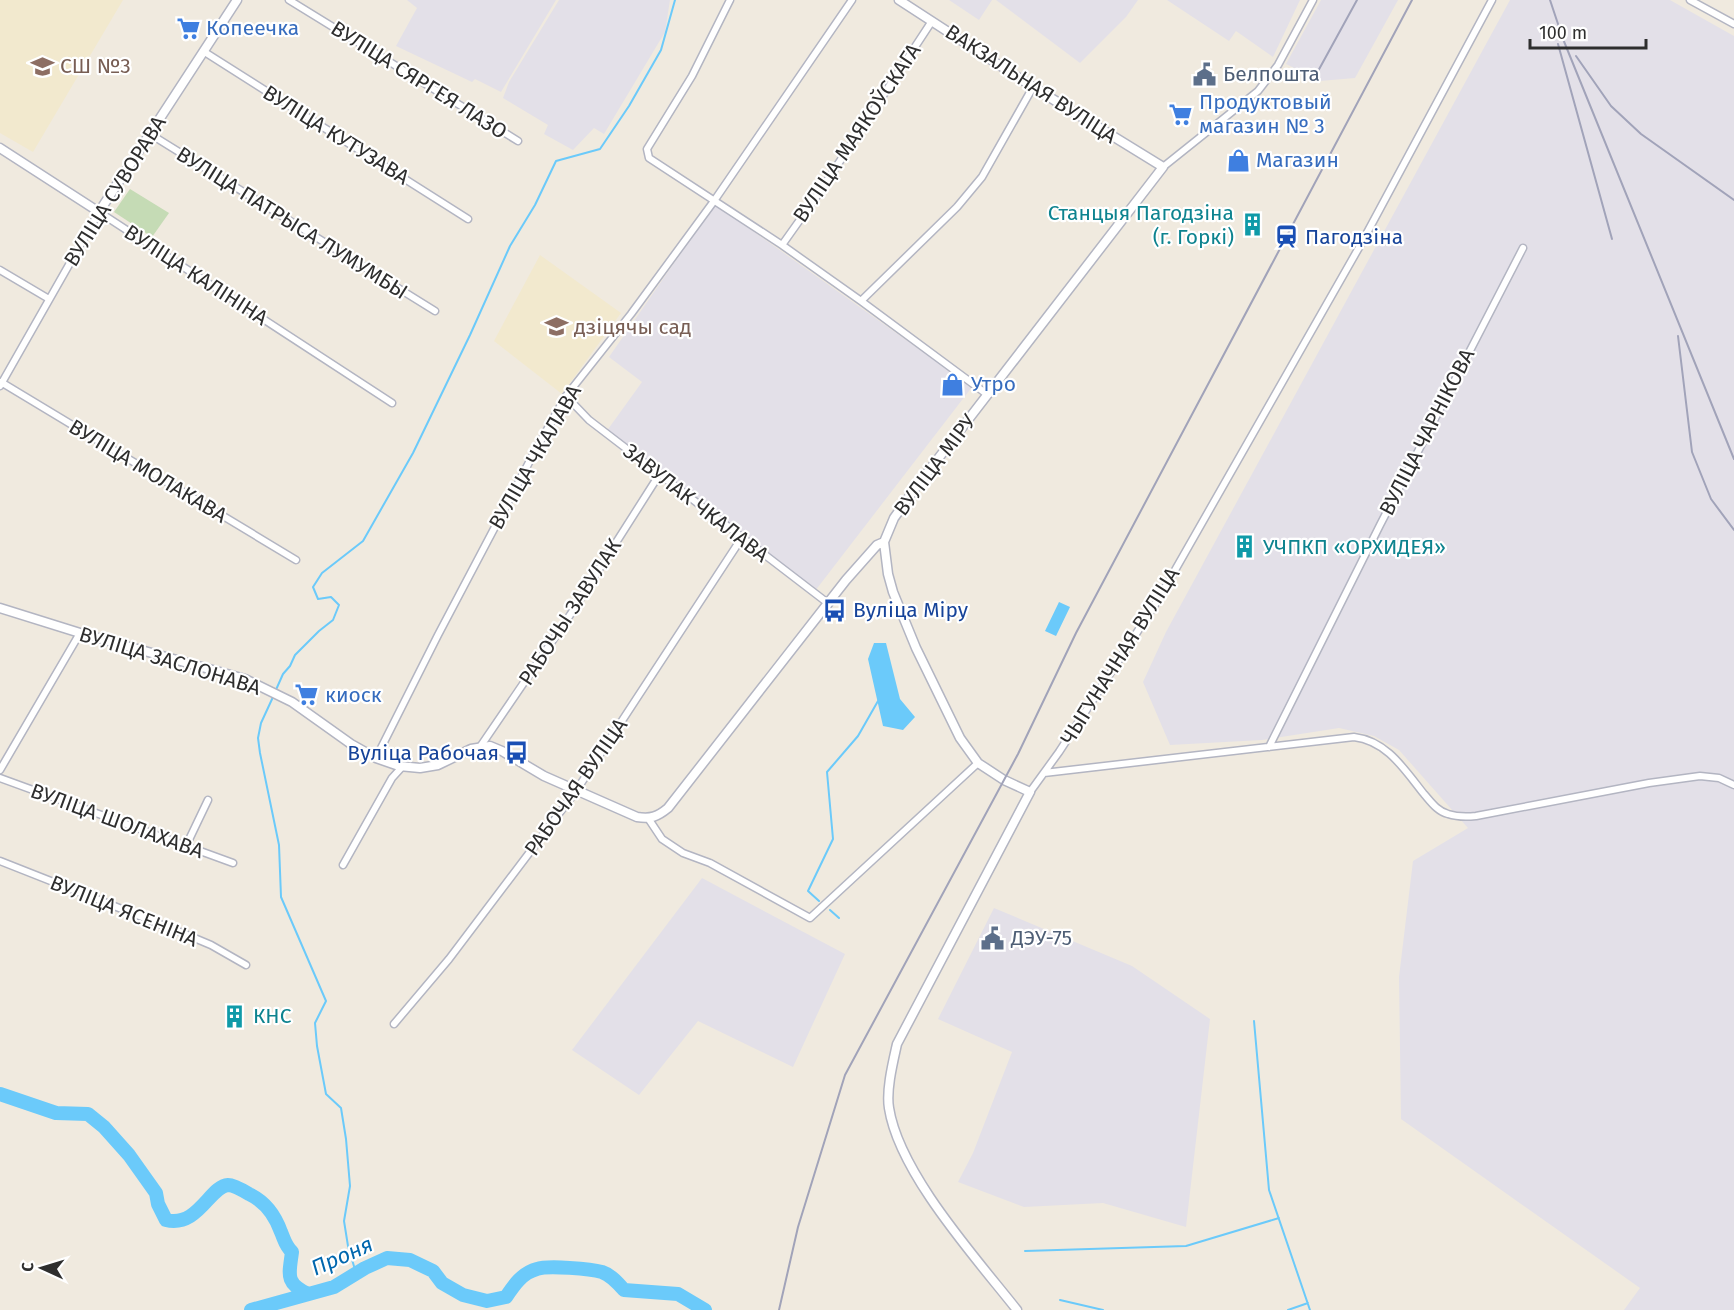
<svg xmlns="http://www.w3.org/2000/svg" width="1734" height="1310" viewBox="0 0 1734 1310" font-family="'Fira Sans',sans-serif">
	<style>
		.industrial { fill: #e3e0e8 }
		.education { fill: #f2e9ce }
		.cemetery { fill: #c5dbb5 }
		.water { fill: #6bcafa }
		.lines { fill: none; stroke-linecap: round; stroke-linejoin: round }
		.stream { stroke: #6bcafa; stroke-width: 2 }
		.river { stroke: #6bcafa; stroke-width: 14 }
		.street-casing { stroke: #b3b5c2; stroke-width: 9 }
		.secondary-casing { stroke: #b3b5c2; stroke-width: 11 }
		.street { stroke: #fff; stroke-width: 6 }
		.secondary { stroke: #fff; stroke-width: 8 }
		.rail { stroke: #a1a3b9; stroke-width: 2 }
		.labels { text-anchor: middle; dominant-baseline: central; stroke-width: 4.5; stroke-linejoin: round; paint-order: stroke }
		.shop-label { font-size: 21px; fill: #366cbe; stroke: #fff; text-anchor: start }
		.education-label { font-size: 21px; fill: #785e54; stroke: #fff; text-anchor: start }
		.service-label { font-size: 21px; fill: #4e5e75; stroke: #fff; text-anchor: start }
		.street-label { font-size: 21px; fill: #2e2e2e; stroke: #fff }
		.culture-label { font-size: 21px; fill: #0d838f; stroke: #fff; text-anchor: start }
		.transit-label { font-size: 21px; fill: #164399; stroke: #fff; text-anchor: start }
		.water-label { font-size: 22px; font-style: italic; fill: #0167ae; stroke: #fff }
	</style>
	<rect width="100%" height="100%" fill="#f0eadf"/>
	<!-- industrial -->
	<path class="industrial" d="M 407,0 L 556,0 L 501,92 L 475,79 L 472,82 L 396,46 L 417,8 Z
		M 559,0 L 670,0 L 665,32 L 604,134 L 594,128 L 573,150 L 544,134 L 548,125 L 503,98 L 509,82 Z
		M 949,0 L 992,0 L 979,20 Z
		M 996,0 L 1138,0 L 1126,17 L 1080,63 Z
		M 1167,0 L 1300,0 L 1273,57 L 1236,31 L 1229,41 Z
		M 1321,0 L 1398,0 L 1355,78 L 1320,81 L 1286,64 Z
		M 1510,0 L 1670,0 L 1734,36 L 1734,1310 L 1624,1310 L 1640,1288 L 1401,1119 L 1399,977 L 1413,861 L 1468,828 L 1399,750 L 1374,736 L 1339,728 L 1262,740 L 1170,745 L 1143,682 L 1166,632 Z
		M 715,204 L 972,387 L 815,591 L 606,432 L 642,382 L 609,357 Z
		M 702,878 L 845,954 L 793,1067 L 698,1021 L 639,1095 L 572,1050 Z
		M 994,908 L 1132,966 L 1210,1019 L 1186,1227 L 1103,1203 L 1024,1207 L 958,1182 L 973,1153 L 1012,1052 L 938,1019 Z"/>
	<!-- education -->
	<path class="education" d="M 0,0 L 123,0 L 33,152 L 0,133 Z
		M 540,255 L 621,313 L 562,394 L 494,341 Z"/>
	<!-- cemetery -->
	<path class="cemetery" d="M 130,189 L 169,213 L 152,237 L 114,212 Z"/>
	<!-- water -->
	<path class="water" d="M 1059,602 L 1070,607 L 1056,636 L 1045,631 Z
		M 874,643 L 886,643 L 900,699 L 915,717 L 903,730 L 883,726 L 868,659 Z"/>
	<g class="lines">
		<!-- stream -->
		<path class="stream" d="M 275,692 L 283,674 L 290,666 L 295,655 L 319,631 L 333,620 L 339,605 L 331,597 L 318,599 L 313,587 L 322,573 L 363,541 L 413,453 L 470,335 L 510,246 L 535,205 L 556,161 L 600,149 L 629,106 L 661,50 L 675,0
			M 273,697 L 261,723 L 258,738 L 260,753 L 279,845 L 281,897 L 326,1001 L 315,1023 L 317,1046 L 326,1094 L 341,1108 L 346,1139 L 350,1186 L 344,1221 L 348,1246 L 356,1273
			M 819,901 L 808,891 L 833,839 L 827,772 L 858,736 L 878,701
			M 830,910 L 839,918
			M 1254,1021 L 1269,1190 L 1310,1310
			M 1025,1251 L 1186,1246 L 1279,1218
			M 1060,1300 L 1103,1310
			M 1288,1310 L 1308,1303"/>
		<!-- river -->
		<path class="river" d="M 0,1094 L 56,1113 L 88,1114 L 104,1127 L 129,1155 L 156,1193 L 158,1204 L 166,1220 C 198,1228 210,1186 228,1185 C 234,1185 244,1191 249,1194 C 266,1202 275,1215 281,1232 C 285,1241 285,1245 292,1252 C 289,1275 285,1283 308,1294
			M 251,1310 L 334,1287 L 365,1268 L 387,1258 L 410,1260 L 433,1271 L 442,1283 L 463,1295 L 487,1301 L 506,1297 C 514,1285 522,1273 537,1269 C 548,1265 591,1269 602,1272 C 611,1275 618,1283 624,1290 L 678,1294 L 705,1310"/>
		<defs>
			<path id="street" d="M 289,0 L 518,141
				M 730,0 L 692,76 L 647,149 L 649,158 L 782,245 L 861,301 L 988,395
				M 1690,0 L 1734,24
				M 203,51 L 468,219
				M 150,134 L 435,311
				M 1163,167 L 1258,91 L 1278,65 L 1313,0
				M 782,245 L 819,193 L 932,21
				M 0,270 L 49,299
				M 861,301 L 957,207 L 982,177 L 1033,87
				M 1,382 L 296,560
				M 0,386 L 99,212 L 392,403
				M 566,396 L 589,420 L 829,604
				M 480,747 L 570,615 L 659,475
				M 1269,747 L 1380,525 L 1523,248
				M 376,758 L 438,635 L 535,451 L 566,396 L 631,314 L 714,201 L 852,0
				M 0,770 L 80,633
				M 1044,773 L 1354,737 C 1387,741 1404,769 1424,794 C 1431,802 1437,811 1448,814 C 1457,817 1467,817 1476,816 L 1649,783 L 1700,776 L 1719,778 L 1734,785
				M 0,778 L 233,863
				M 1030,792 L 1059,752 L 1158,600 L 1361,244 L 1492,0
				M 648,818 L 662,839 L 683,853 L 710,863 L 810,918 L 978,763
				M 186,846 L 208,800
				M 0,861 L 180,932 L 211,945 L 246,965
				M 343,865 L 392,778 L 402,767
				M 394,1024 L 449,959 L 576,791 L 741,539"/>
			<path id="secondary" d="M 0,148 L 99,212 L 237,0
				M 884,542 L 888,574 L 893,592 L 916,648 L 960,738 L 978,763 L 1004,780 L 1030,792 L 897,1044 C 893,1062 886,1090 889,1108 C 899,1173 976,1258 1017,1310
				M 0,608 L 80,633 L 245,679 L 292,702 L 351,744 L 376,758 L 399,766 L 420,768 L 438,765 L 471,749 L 490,746 L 502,751 L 544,776 L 637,817 C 651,819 657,817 668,808 L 846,580 L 877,545 L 884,542 L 894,518 L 917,486 L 1163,167 L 1033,87 L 899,0"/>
		</defs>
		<!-- street casing -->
		<use href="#street" class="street-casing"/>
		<!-- secondary casing -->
		<use href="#secondary" class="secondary-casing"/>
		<!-- street -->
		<use href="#street" class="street"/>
		<!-- secondary -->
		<use href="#secondary" class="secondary"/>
		<!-- rail -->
		<path class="rail" d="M 1550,0 L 1563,39 L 1734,459
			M 1558,44 L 1612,239
			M 1576,56 L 1611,106 L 1641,134 L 1734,200
			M 1317,73 L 1357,0
			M 1678,336 L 1692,452 L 1711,499 L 1734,530
			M 779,1310 L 798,1227 L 845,1075 L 1018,754 L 1076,633 L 1412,0"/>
	</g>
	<!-- icons -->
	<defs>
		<symbol id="supermarket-bare" viewBox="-9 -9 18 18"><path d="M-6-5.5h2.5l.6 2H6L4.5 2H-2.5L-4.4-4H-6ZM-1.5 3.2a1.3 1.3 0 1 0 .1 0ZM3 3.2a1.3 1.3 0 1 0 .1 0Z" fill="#3f7fe0" stroke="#fff" stroke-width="2.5" paint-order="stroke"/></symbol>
		<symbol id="school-bare" viewBox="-9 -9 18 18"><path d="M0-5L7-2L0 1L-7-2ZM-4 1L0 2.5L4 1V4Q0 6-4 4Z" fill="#8d6e63" stroke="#fff" stroke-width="2.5" paint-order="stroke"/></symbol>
		<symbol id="civic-bare" viewBox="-9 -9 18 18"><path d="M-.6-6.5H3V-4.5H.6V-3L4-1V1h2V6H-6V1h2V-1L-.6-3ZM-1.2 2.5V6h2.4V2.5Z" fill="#5c6f8a" stroke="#fff" stroke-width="2.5" paint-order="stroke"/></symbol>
		<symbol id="shop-bare" viewBox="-9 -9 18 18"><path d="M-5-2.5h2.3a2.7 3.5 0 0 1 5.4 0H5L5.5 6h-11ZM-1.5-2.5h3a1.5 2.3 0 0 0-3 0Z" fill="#3f7fe0" stroke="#fff" stroke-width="2.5" paint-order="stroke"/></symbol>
		<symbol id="building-bare" viewBox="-9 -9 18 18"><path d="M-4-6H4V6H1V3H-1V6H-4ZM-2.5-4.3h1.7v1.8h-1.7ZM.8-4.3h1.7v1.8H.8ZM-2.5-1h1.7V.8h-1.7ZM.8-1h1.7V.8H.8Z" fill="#0f9aa8" stroke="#fff" stroke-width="2.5" paint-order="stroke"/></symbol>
		<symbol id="station-bare" viewBox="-9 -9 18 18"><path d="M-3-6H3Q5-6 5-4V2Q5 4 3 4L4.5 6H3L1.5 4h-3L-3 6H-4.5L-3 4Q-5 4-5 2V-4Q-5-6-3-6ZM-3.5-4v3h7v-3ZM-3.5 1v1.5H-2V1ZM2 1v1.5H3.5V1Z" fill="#1a4fb4" stroke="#fff" stroke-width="2.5" paint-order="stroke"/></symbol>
		<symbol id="bus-bare" viewBox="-9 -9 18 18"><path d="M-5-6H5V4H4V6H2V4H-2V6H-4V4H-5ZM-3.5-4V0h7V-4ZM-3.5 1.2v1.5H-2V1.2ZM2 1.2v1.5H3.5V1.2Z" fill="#1a4fb4" stroke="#fff" stroke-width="2.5" paint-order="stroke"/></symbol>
	</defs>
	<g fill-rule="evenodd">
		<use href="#supermarket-bare" x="172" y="12" width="33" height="33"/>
		<use href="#school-bare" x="26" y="50" width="33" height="33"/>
		<use href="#civic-bare" x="1188" y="58" width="33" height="33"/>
		<use href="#supermarket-bare" x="1164" y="98" width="33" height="33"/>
		<use href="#shop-bare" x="1222" y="144" width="33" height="33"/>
		<use href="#building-bare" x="1236" y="208" width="33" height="33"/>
		<use href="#station-bare" x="1270" y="220" width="33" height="33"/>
		<use href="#school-bare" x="540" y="310" width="33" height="33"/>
		<use href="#shop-bare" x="936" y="368" width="33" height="33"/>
		<use href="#building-bare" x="1228" y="530" width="33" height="33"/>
		<use href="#bus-bare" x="818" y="594" width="33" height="33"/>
		<use href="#supermarket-bare" x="290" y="678" width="33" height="33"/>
		<use href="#bus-bare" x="500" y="736" width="33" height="33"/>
		<use href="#civic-bare" x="976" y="922" width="33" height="33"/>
		<use href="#building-bare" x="218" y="1000" width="33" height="33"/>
	</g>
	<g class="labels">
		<!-- shop labels -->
		<g class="shop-label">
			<text x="206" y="28">Копеечка</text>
			<text x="1199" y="102">Продуктовый<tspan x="1199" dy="24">магазин № 3</tspan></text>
			<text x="1256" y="160">Магазин</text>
			<text x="971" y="384">Утро</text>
			<text x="325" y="695">киоск</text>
		</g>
		<!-- education labels -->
		<g class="education-label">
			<text x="60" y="66">СШ №3</text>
			<text x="574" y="327">дзіцячы сад</text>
		</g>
		<!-- service labels -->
		<g class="service-label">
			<text x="1223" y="74">Белпошта</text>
			<text x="1011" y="938">ДЭУ-75</text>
		</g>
		<!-- street labels -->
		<g class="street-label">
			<text transform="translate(419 80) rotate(32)">ВУЛІЦА СЯРГЕЯ ЛАЗО</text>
			<text transform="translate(1031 84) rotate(33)">ВАКЗАЛЬНАЯ ВУЛІЦА</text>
			<text transform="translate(857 133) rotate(-56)">ВУЛІЦА МАЯКОЎСКАГА</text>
			<text transform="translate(336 135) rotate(32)">ВУЛІЦА КУТУЗАВА</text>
			<text transform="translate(115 191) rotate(-58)">ВУЛІЦА СУВОРАВА</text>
			<text transform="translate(292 223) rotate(32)">ВУЛІЦА ПАТРЫСА ЛУМУМБЫ</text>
			<text transform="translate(196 275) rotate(33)">ВУЛІЦА КАЛІНІНА</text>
			<text transform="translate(1427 432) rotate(-63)">ВУЛІЦА ЧАРНІКОВА</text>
			<text transform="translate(535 457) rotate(-60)">ВУЛІЦА ЧКАЛАВА</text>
			<text transform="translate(935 465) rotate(-53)">ВУЛІЦА МІРУ</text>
			<text transform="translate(148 471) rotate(31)">ВУЛІЦА МОЛАКАВА</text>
			<text transform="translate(696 503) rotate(38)">ЗАВУЛАК ЧКАЛАВА</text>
			<text transform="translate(570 612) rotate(-57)">РАБОЧЫ ЗАВУЛАК</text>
			<text transform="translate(1120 656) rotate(-58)">ЧЫГУНАЧНАЯ ВУЛІЦА</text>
			<text transform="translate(170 661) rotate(17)">ВУЛІЦА ЗАСЛОНАВА</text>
			<text transform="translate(576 787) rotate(-55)">РАБОЧАЯ ВУЛІЦА</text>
			<text transform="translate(117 821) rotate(20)">ВУЛІЦА ШОЛАХАВА</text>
			<text transform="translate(124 911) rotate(22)">ВУЛІЦА ЯСЕНІНА</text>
		</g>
		<!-- culture labels -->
		<g class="culture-label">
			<text x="1234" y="213" text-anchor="end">Станцыя Пагодзіна<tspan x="1234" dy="24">(г. Горкі)</tspan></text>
			<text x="1263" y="547">УЧПКП «ОРХИДЕЯ»</text>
			<text x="253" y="1016">КНС</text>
		</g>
		<!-- transit labels -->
		<g class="transit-label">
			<text x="1305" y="237">Пагодзіна</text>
			<text x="853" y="610">Вуліца Міру</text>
			<text x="499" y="753" text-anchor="end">Вуліца Рабочая</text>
		</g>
		<!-- water labels -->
		<g class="water-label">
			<text transform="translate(342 1256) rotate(-24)">Проня</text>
		</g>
	</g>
	<!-- north arrow -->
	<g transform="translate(42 1268) rotate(274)" stroke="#ffffff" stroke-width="4.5" paint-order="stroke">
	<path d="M0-4.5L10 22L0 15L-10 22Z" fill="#2e2e2e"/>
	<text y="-9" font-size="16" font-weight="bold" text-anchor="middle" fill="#2e2e2e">С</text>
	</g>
	<!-- scale -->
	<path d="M1530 39v9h116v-9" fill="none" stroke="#2e2e2e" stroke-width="3"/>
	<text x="1539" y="39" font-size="18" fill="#2e2e2e" stroke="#ffffff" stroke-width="4.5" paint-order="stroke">100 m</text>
</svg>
